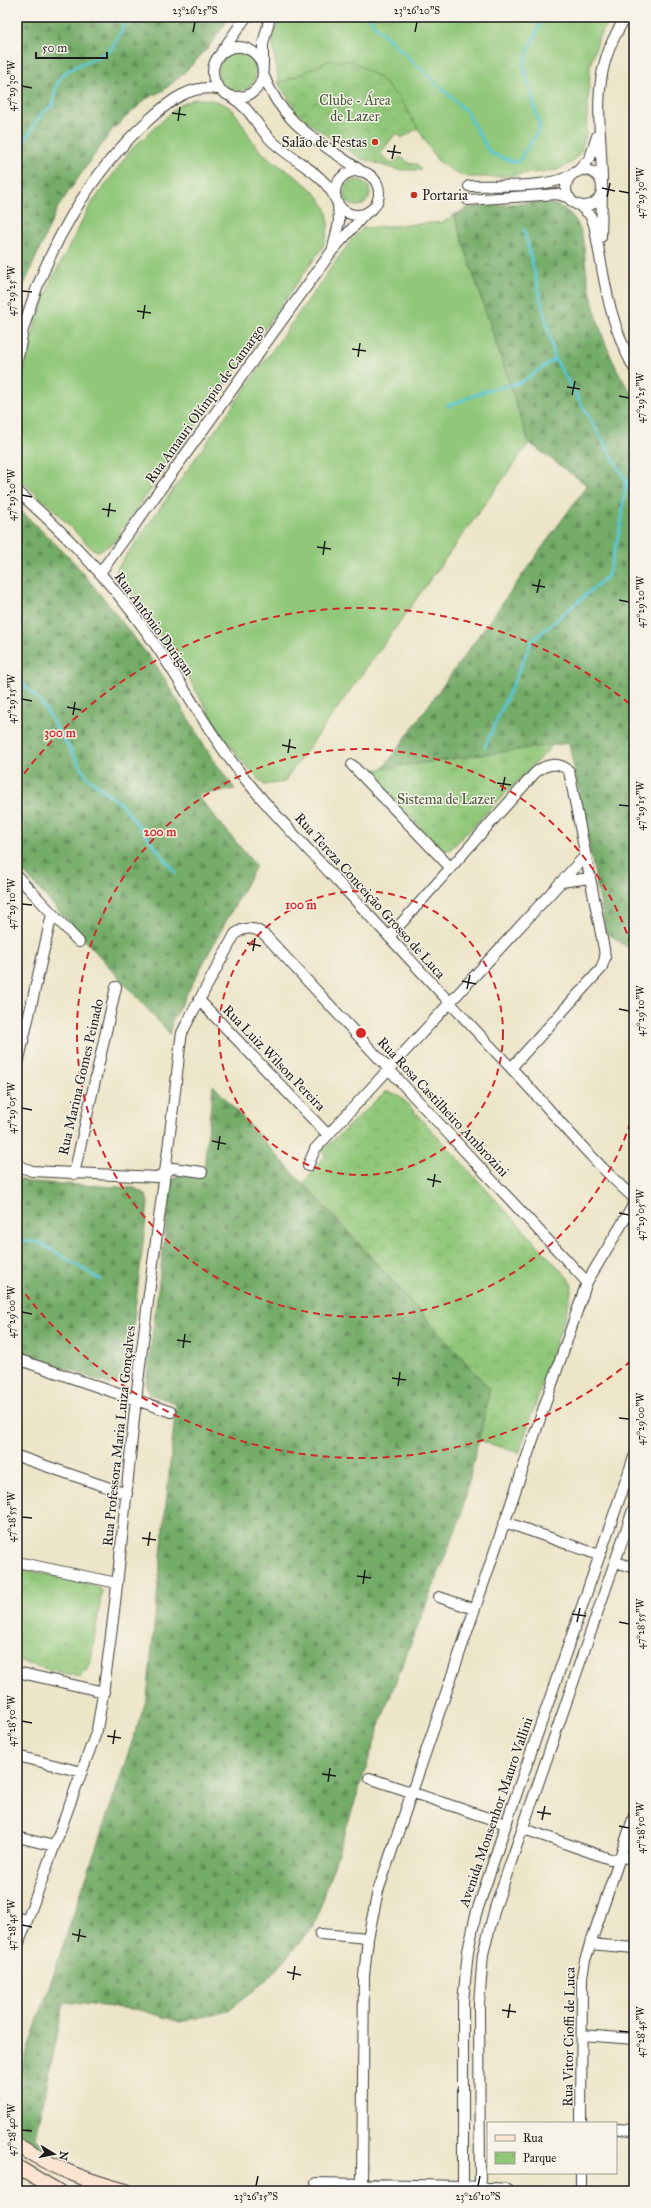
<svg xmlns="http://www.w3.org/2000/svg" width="651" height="2208" viewBox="0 0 651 2208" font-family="'IM FELL Great Primer',serif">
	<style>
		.grass { fill: #90c779; stroke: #56724a }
		.forest { fill: url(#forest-firs); stroke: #486442 }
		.park { fill: url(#park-crowns); stroke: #56724a }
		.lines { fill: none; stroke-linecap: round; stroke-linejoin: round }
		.stream { stroke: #59c6d0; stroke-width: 3 }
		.minor-casing { stroke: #3b3a36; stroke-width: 12 }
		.secondary-casing { stroke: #3b3a36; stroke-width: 16 }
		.minor { stroke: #fff; stroke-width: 10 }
		.secondary { stroke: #fde4d1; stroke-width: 14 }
		.ticks { fill: none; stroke: #1c1c1c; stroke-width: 1.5 }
		.ring { fill: none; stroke: #d62828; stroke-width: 2; stroke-dasharray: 7 5 }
		.poi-dot { fill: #c8321e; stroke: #f7f3e8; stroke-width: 1.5 }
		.labels { text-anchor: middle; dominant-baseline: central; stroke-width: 3; stroke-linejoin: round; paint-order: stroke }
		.park-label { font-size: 14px; fill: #45583d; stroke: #f7f3e8 }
		.poi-label { font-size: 14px; fill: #1c1c1c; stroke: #f7f3e8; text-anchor: end }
		.street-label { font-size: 14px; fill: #1c1c1c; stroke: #f7f3e8 }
		.centre { fill: #d62828; stroke: #f7f3e8; stroke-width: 2 }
		.ring-label { font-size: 12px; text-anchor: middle; font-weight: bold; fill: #d62828; stroke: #f7f3e8; stroke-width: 3; stroke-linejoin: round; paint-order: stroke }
		.neatline { fill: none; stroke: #1c1c1c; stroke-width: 1.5 }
		.ticks-label { font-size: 10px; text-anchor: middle; fill: #1c1c1c }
	</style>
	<defs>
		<pattern id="forest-firs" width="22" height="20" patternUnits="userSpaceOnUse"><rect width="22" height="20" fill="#74ac69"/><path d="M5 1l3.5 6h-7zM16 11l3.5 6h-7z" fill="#5e8b56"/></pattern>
		<pattern id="park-crowns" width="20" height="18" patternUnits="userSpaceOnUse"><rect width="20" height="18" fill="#90c779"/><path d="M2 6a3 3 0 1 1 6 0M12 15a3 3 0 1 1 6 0" fill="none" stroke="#7caa68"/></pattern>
	</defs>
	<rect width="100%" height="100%" fill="#f7f3e8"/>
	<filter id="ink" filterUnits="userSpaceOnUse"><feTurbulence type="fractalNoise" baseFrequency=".025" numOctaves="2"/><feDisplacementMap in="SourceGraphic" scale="8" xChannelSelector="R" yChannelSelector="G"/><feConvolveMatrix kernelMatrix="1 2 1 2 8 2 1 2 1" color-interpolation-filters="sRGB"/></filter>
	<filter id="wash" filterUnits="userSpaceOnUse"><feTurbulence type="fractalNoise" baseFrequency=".012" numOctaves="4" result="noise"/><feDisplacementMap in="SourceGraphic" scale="16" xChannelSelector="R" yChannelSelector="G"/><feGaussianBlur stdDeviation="0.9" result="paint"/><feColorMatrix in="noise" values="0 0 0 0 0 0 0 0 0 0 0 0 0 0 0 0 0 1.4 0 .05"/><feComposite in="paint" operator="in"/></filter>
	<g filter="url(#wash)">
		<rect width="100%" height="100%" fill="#ede5c8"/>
		<!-- grass -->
		<path class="grass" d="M 280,17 L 611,17 L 599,37 L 590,66 L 586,134 L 581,151 L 571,163 L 557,170 L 495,177 L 467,177 L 451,170 L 437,160 L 402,102 L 329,61 L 279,84 L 272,40 Z
			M 194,99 C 207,99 218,100 229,107 C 239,114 248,137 257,147 C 277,169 311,180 325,207 C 331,221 328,235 322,248 L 112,544 L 98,551 L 91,548 L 52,508 L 17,477 L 17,397 L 36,322 L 51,281 L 90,206 L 130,151 L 178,106 Z
			M 454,215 L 529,443 L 284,782 L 264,785 L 240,759 L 219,730 L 177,658 L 118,579 L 116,573 L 118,567 L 351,240 L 363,228 L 444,222 Z"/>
		<!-- forest -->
		<path class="forest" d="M 17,17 L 230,17 L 207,49 L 184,73 L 164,90 L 146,99 L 112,130 L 58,207 L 17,301 Z
			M 539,202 C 556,203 569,208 577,223 C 585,236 584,253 586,268 C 592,309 608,363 634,396 L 634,952 L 606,932 L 569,743 L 383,769 L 587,485 L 529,443 L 454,215 L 468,208 L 476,207 Z
			M 17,507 L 74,562 L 108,604 L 158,668 L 212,758 L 235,789 L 197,795 L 256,866 L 172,1021 L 170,1034 L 17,865 Z
			M 213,1085 L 490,1389 L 461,1516 L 387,1704 L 314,1926 L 267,1980 L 227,2011 L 180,2022 L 140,2010 L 64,2002 L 36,2139 L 48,2148 L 38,2149 L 17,2139 L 17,2081 L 147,1698 L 176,1403 L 150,1394 L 146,1384 L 172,1180 L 178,1175 L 203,1177 Z
			M 17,1178 L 29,1182 L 135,1188 L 146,1195 L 148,1203 L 127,1376 L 124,1382 L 109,1384 L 17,1351 Z"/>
		<!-- park -->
		<path class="park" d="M218 72a19 19 0 1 1 38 0a19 19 0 1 1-38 0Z
			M 329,61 L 352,61 L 380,78 L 402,102 L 418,128 L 402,138 L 396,133 L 380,154 L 393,164 L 400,157 L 411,164 L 417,164 L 421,170 L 397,170 L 360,158 L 313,126 L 297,112 L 279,84 Z
			M344 193a13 13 0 1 1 26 0a13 13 0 1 1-26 0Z
			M 553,745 L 452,848 L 446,851 L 441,849 L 366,771 Z
			M 385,1092 L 390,1092 L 400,1096 L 568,1278 L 572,1286 L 568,1307 L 519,1453 L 479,1440 L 490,1389 L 304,1183 L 325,1156 L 322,1151 Z
			M 17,1568 L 95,1585 L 102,1591 L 91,1660 L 86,1671 L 80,1677 L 17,1661 Z"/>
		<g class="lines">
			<!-- stream -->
			<path class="stream" d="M 369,17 L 375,26 L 466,111 L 490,153 L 517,163 L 540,128 L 523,64 L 543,17
				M 17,154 L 41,114 L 53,105 C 55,60 83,70 110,50 C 116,45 124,24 127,17
				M 524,229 L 555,359 L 634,494
				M 448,406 L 485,391 L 520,383 L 555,359
				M 17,678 L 41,702 L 87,777 L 122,805 L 176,873
				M 485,747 L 532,641 L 608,576 L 621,525 L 626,479
				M 17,1240 L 41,1243 L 101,1280"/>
		</g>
	</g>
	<g filter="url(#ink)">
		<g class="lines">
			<defs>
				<path id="minor" d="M213 72a25 25 0 1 1 50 0a25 25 0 1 1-50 0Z
					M 222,51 L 246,17
					M 263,66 L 263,44 L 270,17
					M 263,74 C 282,124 318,141 360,170
					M 231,97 C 249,107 255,123 269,138 C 289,160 324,171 336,200
					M566 188a18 18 0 1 1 36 0a18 18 0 1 1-36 0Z
					M335 193a22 22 0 1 1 44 0a22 22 0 1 1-44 0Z
					M 577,172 L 590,158 L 597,136
					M 602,185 C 602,120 587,75 626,17
					M 469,186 C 497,185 550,189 573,174
					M 468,200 L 557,194 L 570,198
					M 579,205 L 590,215 L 594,224 C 604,276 608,321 634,368
					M 601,237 L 602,193
					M 333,248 L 339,222 L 338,204
					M 17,359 C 20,350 21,339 23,330 C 45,251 90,171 152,117 C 170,101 191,84 218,89
					M 17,491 C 71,538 121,592 161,653 C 191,698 216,745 251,786 C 279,820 310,851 340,884 C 397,945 453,1007 511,1068 C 552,1111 589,1158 634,1198
					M 100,573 L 332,251 L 366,213
					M 352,765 L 450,867
					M 585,856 L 561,882 L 590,878
					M 17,876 L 79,942
					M 389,937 L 535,773 C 545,764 559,761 569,771 L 604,949 L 605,958 L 601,969 L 511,1068
					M 199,1000 L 328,1135
					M 17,1068 L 52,914
					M 17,1165 L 32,1171 L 157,1177 L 173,1168 L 202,1172
					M 308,1166 L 315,1149 L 328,1135 L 561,882
					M 74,1174 L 116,987
					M 17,1359 L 171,1412
					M 17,1456 L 127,1494
					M 505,1522 L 599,1555
					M 17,1562 L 117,1583
					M 616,1562 L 634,1568
					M 439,1597 L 474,1609
					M 17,1672 L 104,1692
					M 17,1756 L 82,1772
					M 369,1778 L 506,1824
					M 524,1829 L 610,1859 L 634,1857
					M 17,1837 L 54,1846
					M 17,1918 L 27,1920
					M 320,1934 L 368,1938
					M 590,1944 L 634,1948
					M 17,1948 L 97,1730 C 116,1621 124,1510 136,1400 C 149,1282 168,1164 180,1046 L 182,1033 L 188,1021 L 235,934 C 245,926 256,927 266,936 L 444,1129 L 587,1282
					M 582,2035 L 634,2039
					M 581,2123 L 582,1976 L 585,1960 L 634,1816
					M 616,2129 L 634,2130
					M 581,2173 L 581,2191
					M 316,2183 L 463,2186 L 508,2189
					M 362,2183 L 364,1976 L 368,1938 L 378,1891 L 587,1282 L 634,1204
					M 480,2187 L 479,2004 L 483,1954 L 495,1908 L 634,1507
					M 463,2191 L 463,2002 L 468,1951 L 476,1914 L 506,1824 L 634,1457"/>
				<path id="secondary" d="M 17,2145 C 54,2168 84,2180 126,2191
					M 17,2167 L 58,2191"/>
			</defs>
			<!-- minor casing -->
			<use href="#minor" class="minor-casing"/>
			<!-- secondary casing -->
			<use href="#secondary" class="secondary-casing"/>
			<!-- minor -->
			<use href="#minor" class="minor"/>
			<!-- secondary -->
			<use href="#secondary" class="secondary"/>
		</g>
	</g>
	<!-- ticks -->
	<path class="ticks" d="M 193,32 L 195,22M 415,32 L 417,22M 22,86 L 32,88M 172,113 L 186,115M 178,121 L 180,107M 387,151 L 401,153M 392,159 L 395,145M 602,188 L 615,191M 619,191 L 629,193M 607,197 L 610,183M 22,291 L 32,292M 137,311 L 151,313M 143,319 L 145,305M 352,349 L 366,351M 358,357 L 360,343M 567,387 L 580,389M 572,395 L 575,381M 619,396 L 629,398M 22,495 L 32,497M 102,509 L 116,511M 108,517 L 110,503M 317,547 L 331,549M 323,555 L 325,541M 532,585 L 545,587M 537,593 L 540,579M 619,600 L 629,602M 22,699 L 32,701M 67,707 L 81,710M 73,715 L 75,702M 282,745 L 296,748M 288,753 L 290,739M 497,783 L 511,785M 502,791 L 505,777M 619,805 L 629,806M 22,904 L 32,905M 247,943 L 261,946M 253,951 L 255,938M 462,981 L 476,984M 467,989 L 470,975M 619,1009 L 629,1011M 22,1108 L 32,1110M 212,1141 L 226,1144M 218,1150 L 220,1136M 427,1179 L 441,1182M 433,1187 L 435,1174M 619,1213 L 629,1215M 22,1312 L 32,1314M 177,1340 L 191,1342M 183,1348 L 185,1334M 392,1378 L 406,1380M 398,1386 L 400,1372M 619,1418 L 629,1419M 22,1517 L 32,1518M 142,1538 L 156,1540M 148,1546 L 150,1532M 357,1576 L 371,1578M 363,1584 L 365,1570M 572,1614 L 586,1616M 577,1622 L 580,1608M 619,1622 L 629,1624M 22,1721 L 32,1723M 107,1736 L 121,1738M 113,1744 L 115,1730M 322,1774 L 336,1776M 328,1782 L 330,1768M 537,1812 L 551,1814M 542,1820 L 545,1806M 619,1826 L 629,1828M 22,1925 L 32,1927M 72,1934 L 86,1937M 78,1942 L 80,1929M 287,1972 L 301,1975M 293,1980 L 295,1966M 502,2010 L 516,2012M 508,2018 L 510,2004M 619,2031 L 629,2032M 22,2130 L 32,2131M 256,2186 L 258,2176M 478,2186 L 480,2176"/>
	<!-- distance rings -->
	<g class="ring">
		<circle cx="361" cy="1033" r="142"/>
		<path d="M634 1111A284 284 0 1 1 634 955"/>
		<path d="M631 1361A425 425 0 0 1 17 1283M17 783A425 425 0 0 1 631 705"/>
	</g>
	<!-- markers -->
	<g class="poi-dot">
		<circle cx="375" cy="142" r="4"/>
		<circle cx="414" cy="195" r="4"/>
	</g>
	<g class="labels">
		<!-- park labels -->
		<g class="park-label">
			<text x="355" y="100">Clube - Área<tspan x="355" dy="16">de Lazer</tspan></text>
			<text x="446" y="799">Sistema de Lazer</text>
		</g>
		<!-- poi labels -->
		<g class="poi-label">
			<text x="367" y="142">Salão de Festas</text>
			<text x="422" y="195" text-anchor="start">Portaria</text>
		</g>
		<!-- street labels -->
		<g class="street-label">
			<text transform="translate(205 404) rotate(-54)">Rua Amauri Olímpio de Camargo</text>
			<text transform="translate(154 624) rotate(54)">Rua Antônio Durigan</text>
			<text transform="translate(370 896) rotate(48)">Rua Tereza Conceição Grosso de Luca</text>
			<text transform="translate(274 1058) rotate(46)">Rua Luiz Wilson Pereira</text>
			<text transform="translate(81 1077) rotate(-77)">Rua Marina Gomes Peinado</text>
			<text transform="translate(443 1107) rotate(47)">Rua Rosa Castilheiro Ambrozini</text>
			<text transform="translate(119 1436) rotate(-84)">Rua Professora Maria Luiza Gonçalves</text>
			<text transform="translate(496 1812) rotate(-71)">Avenida Monsenhor Mauro Vallini</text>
			<text transform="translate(569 2037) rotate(-89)">Rua Vitor Cioffi de Luca</text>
		</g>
	</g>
	<circle cx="361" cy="1033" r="6" class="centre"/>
	<g class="ring-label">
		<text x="60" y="737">300 m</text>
		<text x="160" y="836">200 m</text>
		<text x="301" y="909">100 m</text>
	</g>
	<!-- margin -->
	<rect width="651" height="2208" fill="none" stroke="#f7f3e8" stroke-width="44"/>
	<!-- legend -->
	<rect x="487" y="2122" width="130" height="52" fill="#f7f3e8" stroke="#9f9d96"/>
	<rect x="495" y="2135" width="20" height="6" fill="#fde4d1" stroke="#9f9d96"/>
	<text x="523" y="2142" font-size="12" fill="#1c1c1c">Rua</text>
	<rect x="495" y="2152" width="20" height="12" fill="url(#park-crowns)" stroke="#9f9d96"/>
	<text x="523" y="2162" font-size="12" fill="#1c1c1c">Parque</text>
	<!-- north arrow -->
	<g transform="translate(54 2154) rotate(100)" stroke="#f7f3e8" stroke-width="3" paint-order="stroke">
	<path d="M0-3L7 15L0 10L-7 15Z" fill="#1c1c1c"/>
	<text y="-6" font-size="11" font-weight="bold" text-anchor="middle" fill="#1c1c1c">N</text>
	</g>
	<!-- scale -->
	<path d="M36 52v6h71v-6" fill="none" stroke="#1c1c1c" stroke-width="2"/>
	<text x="42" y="52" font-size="12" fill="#1c1c1c" stroke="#f7f3e8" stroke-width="3" paint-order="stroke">50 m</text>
	<rect x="22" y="22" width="607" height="2164" class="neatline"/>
	<g class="ticks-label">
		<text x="195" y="14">23°26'25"S</text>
		<text x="417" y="14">23°26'20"S</text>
		<text transform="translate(11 86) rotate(-90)" y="4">47°29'30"W</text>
		<text transform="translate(640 193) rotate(-90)" y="4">47°29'30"W</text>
		<text transform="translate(11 291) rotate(-90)" y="4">47°29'25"W</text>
		<text transform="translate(640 398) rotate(-90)" y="4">47°29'25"W</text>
		<text transform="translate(11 495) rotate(-90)" y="4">47°29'20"W</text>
		<text transform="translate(640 602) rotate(-90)" y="4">47°29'20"W</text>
		<text transform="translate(11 699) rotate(-90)" y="4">47°29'15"W</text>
		<text transform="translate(640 806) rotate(-90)" y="4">47°29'15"W</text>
		<text transform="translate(11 904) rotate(-90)" y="4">47°29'10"W</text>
		<text transform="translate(640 1011) rotate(-90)" y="4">47°29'10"W</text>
		<text transform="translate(11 1108) rotate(-90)" y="4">47°29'05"W</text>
		<text transform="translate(640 1215) rotate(-90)" y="4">47°29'05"W</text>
		<text transform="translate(11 1312) rotate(-90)" y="4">47°29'00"W</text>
		<text transform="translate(640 1419) rotate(-90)" y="4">47°29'00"W</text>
		<text transform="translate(11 1517) rotate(-90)" y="4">47°28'55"W</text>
		<text transform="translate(640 1624) rotate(-90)" y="4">47°28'55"W</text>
		<text transform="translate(11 1721) rotate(-90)" y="4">47°28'50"W</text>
		<text transform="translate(640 1828) rotate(-90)" y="4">47°28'50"W</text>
		<text transform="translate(11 1925) rotate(-90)" y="4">47°28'45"W</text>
		<text transform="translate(640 2032) rotate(-90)" y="4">47°28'45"W</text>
		<text transform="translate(11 2130) rotate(-90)" y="4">47°28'40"W</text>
		<text x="256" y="2200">23°26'15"S</text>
		<text x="478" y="2200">23°26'10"S</text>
	</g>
</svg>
